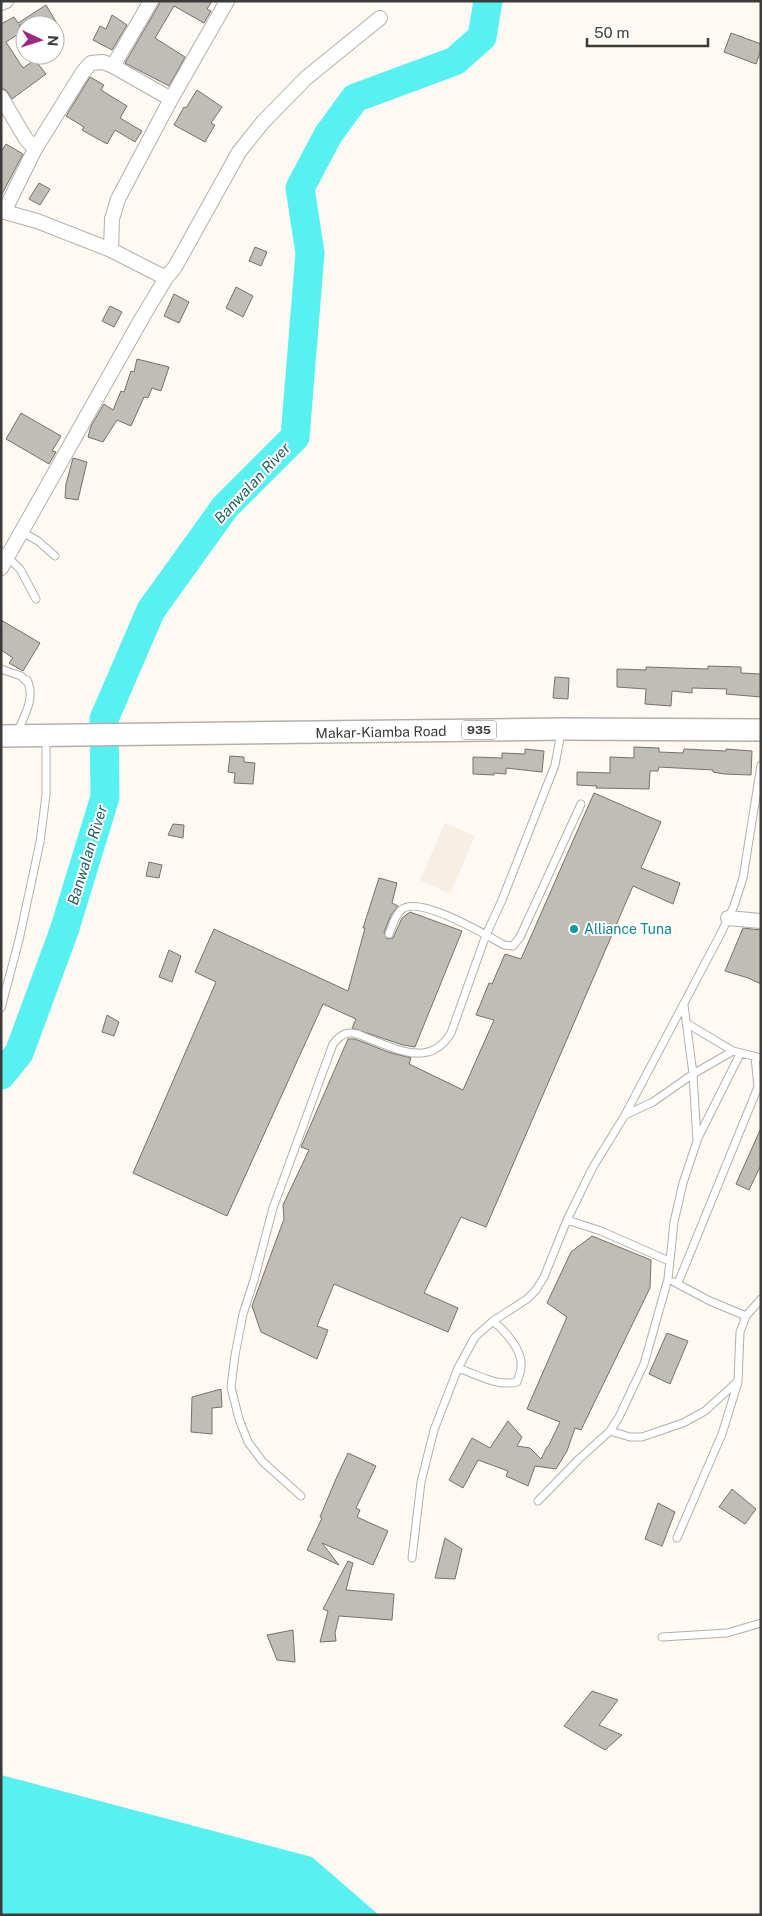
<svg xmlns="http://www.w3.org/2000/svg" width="762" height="1916" viewBox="0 0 762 1916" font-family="'Public Sans',sans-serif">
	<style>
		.built { fill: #f8eee2 }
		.water { fill: #58f1f1 }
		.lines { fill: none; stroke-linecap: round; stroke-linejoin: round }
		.river { stroke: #58f1f1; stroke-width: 29 }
		.building { fill: #c0bcb6; stroke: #76716d }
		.lane-casing { stroke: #b4afaa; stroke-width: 9 }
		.street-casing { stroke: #b4afaa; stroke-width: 16 }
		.primary-casing { stroke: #b4afaa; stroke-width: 24 }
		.lane { stroke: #fff; stroke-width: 7 }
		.street { stroke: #fff; stroke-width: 14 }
		.primary { stroke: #fff; stroke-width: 21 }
		.culture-dot { fill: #0f9aa8; stroke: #fff; stroke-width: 2 }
		.labels { text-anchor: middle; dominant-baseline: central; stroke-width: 4; stroke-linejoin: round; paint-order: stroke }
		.shield { fill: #fff; stroke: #777674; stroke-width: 1 }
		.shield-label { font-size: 12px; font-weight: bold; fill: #3d3b39 }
		.street-label { font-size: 14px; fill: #3d3b39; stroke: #fff }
		.culture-label { font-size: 14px; fill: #0d838f; stroke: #fff; text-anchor: start }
		.water-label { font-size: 15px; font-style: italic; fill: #205f5f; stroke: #fff }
	</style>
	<rect width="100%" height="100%" fill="#fef9f3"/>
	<!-- built -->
	<path class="built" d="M 445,823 L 475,836 L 450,894 L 420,880 Z"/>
	<!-- water -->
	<path class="water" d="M 1,1775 L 312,1857 L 379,1915 L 1,1915 Z"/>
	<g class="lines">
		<!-- river -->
		<path class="river" d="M 1,1075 L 19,1053 L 64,931 L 105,797 L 104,719 L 151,610 L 225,507 L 295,437 L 310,253 L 300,188 L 328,135 L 355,98 L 455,61 L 482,37 L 488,1"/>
	</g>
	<!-- building -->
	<path class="building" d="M 161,1 L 212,1 L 207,9 L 211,11 L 204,23 L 174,6 L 155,38 L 185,57 L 169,86 L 125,63 Z
		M 46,5 L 58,25 L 19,25 L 23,31 L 6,42 L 23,68 L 35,60 L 46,74 L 12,99 L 6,90 L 1,88 L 1,24 L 14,17 L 18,23 Z
		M 112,15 L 127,25 L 112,50 L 93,40 L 100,26 L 106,29 Z
		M 731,33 L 761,44 L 761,50 L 756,64 L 724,52 Z
		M 90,77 L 104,85 L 101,90 L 127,106 L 120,118 L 142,131 L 135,142 L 115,130 L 107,144 L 82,130 L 84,127 L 66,116 Z
		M 197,90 L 222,107 L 211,123 L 215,125 L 205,142 L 174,125 L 184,107 L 186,108 Z
		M 6,144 L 23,154 L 1,196 L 1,152 Z
		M 39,183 L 50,189 L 40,205 L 29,199 Z
		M 255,247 L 267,252 L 261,266 L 249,261 Z
		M 236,287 L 253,296 L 243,317 L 226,308 Z
		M 174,294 L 189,302 L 179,323 L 164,316 Z
		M 110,306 L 122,312 L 114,327 L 102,321 Z
		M 137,359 L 169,367 L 161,391 L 152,388 L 148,398 L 144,397 L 131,426 L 117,420 L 103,442 L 88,437 L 91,426 L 104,404 L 113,410 L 121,391 L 124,392 L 131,371 L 134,372 Z
		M 21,413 L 61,436 L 52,451 L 56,452 L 49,464 L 6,439 Z
		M 73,458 L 87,462 L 78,500 L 65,498 L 66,484 Z
		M 1,620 L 40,643 L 23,671 L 9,663 L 13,658 L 1,650 Z
		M 708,666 L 741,667 L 741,673 L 761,674 L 761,697 L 726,694 L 727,689 L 692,688 L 692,693 L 672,691 L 671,706 L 645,704 L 646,689 L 617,687 L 617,669 L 646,670 L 646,667 L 708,669 Z
		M 555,677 L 569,678 L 568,699 L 553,698 Z
		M 634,747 L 659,748 L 659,752 L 683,753 L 684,749 L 726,751 L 726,749 L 752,751 L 751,775 L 724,774 L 713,772 L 713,770 L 659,767 L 658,771 L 650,771 L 649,789 L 596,788 L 597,786 L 577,785 L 577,772 L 610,773 L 610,757 L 634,758 Z
		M 525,749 L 544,751 L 542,772 L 506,768 L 506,774 L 494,773 L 494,775 L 473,774 L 473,757 L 502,758 L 502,753 L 525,754 Z
		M 230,756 L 244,757 L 244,762 L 255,763 L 253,784 L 234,783 L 235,773 L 228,772 Z
		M 594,793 L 661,822 L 641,868 L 680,883 L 673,904 L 633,886 L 486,1227 L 461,1217 L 424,1293 L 458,1308 L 448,1332 L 334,1284 L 317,1326 L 328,1330 L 317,1359 L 261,1332 L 252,1306 L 284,1219 L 283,1205 L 309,1150 L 301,1147 L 348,1039 L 355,1039 L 388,1052 L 411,1058 L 409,1064 L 463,1090 L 494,1020 L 476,1015 L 489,983 L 492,984 L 505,954 L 521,959 Z
		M 173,824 L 184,825 L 183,838 L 168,835 Z
		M 149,862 L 162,865 L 159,878 L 146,876 Z
		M 379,878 L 397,883 L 392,903 L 398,906 L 391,915 L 384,932 L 387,939 L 393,938 L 402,918 L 410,912 L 462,931 L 415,1047 L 403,1045 L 352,1028 L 356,1019 L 323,1004 L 227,1216 L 133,1173 L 216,982 L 195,972 L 214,929 L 348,991 L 365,928 L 363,928 Z
		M 743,928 L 761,930 L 761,984 L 748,978 L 725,971 Z
		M 169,950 L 181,956 L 172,982 L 159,977 Z
		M 107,1015 L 119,1022 L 114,1036 L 102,1032 Z
		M 761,1128 L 761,1165 L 749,1190 L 736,1184 Z
		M 592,1236 L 651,1260 L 650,1288 L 581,1430 L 575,1428 L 567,1451 L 556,1469 L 535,1466 L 528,1486 L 506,1476 L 508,1471 L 478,1460 L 463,1488 L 449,1480 L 472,1438 L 490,1448 L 508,1421 L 522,1437 L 517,1446 L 530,1448 L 541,1459 L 547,1447 L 548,1447 L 560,1422 L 527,1409 L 567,1317 L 547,1303 L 571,1252 Z
		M 667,1333 L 688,1341 L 670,1384 L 649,1374 Z
		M 221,1389 L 222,1407 L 212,1408 L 212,1434 L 191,1432 L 192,1397 Z
		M 348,1453 L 376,1466 L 356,1508 L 360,1510 L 357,1517 L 388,1531 L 373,1565 L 322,1543 L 339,1565 L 307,1550 L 322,1518 L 320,1517 L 335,1481 Z
		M 732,1489 L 756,1509 L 745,1524 L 719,1507 Z
		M 658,1503 L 675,1512 L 662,1546 L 645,1539 Z
		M 445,1538 L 462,1549 L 455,1579 L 435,1578 Z
		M 348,1561 L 353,1563 L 346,1590 L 394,1594 L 392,1620 L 339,1616 L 335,1633 L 336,1641 L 320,1642 L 328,1611 L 323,1609 Z
		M 293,1630 L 295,1662 L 277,1660 L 267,1635 Z
		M 592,1691 L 618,1700 L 599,1725 L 622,1735 L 605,1750 L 564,1726 Z"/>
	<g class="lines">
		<defs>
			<path id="lane" d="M 22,532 L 38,541 L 55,556
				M 1,551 L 20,569 L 36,599
				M 1,669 L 21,676 L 26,681 L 27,680 C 36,698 24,716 17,733
				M 389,934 C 392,927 395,915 401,910 C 418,894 486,935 504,945 L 513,946 L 520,937 L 581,804
				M 1,1008 L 19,940 L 40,842 L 46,795 L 46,739
				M 686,1023 L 733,1051 L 761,1058
				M 625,1115 L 653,1102 L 693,1074 L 733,1051
				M 698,1138 L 740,1054
				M 567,1220 L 601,1231 L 669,1261
				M 674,1282 L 710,1301 L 746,1316 L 761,1299
				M 678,1283 L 758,1087 L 755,1057
				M 458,1368 C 476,1374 497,1387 517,1382 C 518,1378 521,1372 521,1367 C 523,1350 505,1331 493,1321
				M 610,1431 L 630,1437 L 642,1437 L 683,1423 L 705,1411 L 738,1381 L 740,1332 L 746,1316
				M 301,1496 L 263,1462 L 248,1442 L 239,1419 L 231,1387 L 235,1355 L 243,1314 L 254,1280 L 273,1208 L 333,1044 C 336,1040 340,1036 345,1034 C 353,1031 360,1035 367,1038 C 397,1049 430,1068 451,1033 L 486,935 L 502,900 L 555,765 L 561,733
				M 538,1501 L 579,1459 L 610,1431 L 619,1417 L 644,1364 L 668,1279 L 674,1222 L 683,1183 L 697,1141 L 693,1074 L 684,1005
				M 677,1538 L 722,1434 L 738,1382
				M 412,1558 L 421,1482 L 434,1430 L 458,1368 L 475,1337 L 493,1321 L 527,1299 L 536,1290 L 544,1277 L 567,1220 L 593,1167 L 625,1115 L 720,935 L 734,906 L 743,878 L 761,765
				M 662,1637 L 727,1633 L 761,1623"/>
			<path id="street" d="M 1,3 L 6,1
				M 113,66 L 151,1
				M 1,97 L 26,139 L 35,149
				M 1,211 L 37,221 L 111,250 L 166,278
				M 4,212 L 35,149 L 83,72 L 91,63 L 103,62 L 113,66 L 171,99
				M 111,250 L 112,219 L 118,199 L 171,99 L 227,1
				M 1,568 L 142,318 L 166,278 L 175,267 L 239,152 L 263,122 L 306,78 L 380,18
				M 728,918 L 761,921"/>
			<path id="primary" d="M 1,736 L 562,729 L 761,730"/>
		</defs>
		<!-- lane casing -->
		<use href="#lane" class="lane-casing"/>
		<!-- street casing -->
		<use href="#street" class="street-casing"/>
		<!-- primary casing -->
		<use href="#primary" class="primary-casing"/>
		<!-- lane -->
		<use href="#lane" class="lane"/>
		<!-- street -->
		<use href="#street" class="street"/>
		<!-- primary -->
		<use href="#primary" class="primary"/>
	</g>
	<!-- markers -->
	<circle class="culture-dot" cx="574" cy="929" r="5"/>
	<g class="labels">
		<!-- shield labels -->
		<rect class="shield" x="461.5" y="720.5" width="35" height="19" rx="4"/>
		<g class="shield-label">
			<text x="479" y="730">935</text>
		</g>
		<!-- street labels -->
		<g class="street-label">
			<text transform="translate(381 732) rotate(-1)">Makar-Kiamba Road</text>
		</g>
		<!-- culture labels -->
		<g class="culture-label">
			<text x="584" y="929">Alliance Tuna</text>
		</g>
		<!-- water labels -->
		<g class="water-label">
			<text transform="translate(252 483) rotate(-47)">Banwalan River</text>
			<text transform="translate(87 855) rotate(-73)">Banwalan River</text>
		</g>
	</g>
	<!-- border -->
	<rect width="762" height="1916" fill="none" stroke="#3d3b39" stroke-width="5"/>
	<!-- north arrow -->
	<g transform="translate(40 40) rotate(94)"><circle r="24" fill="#ffffff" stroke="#b1b1b0"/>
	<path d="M0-4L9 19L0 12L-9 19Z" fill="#9d2985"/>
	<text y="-8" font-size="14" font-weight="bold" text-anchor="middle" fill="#3d3b39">N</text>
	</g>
	<!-- scale -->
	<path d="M587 38v8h121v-8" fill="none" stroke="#3d3b39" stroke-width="2.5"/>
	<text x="594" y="38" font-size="15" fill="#3d3b39" stroke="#ffffff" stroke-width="4" paint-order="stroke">50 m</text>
</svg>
